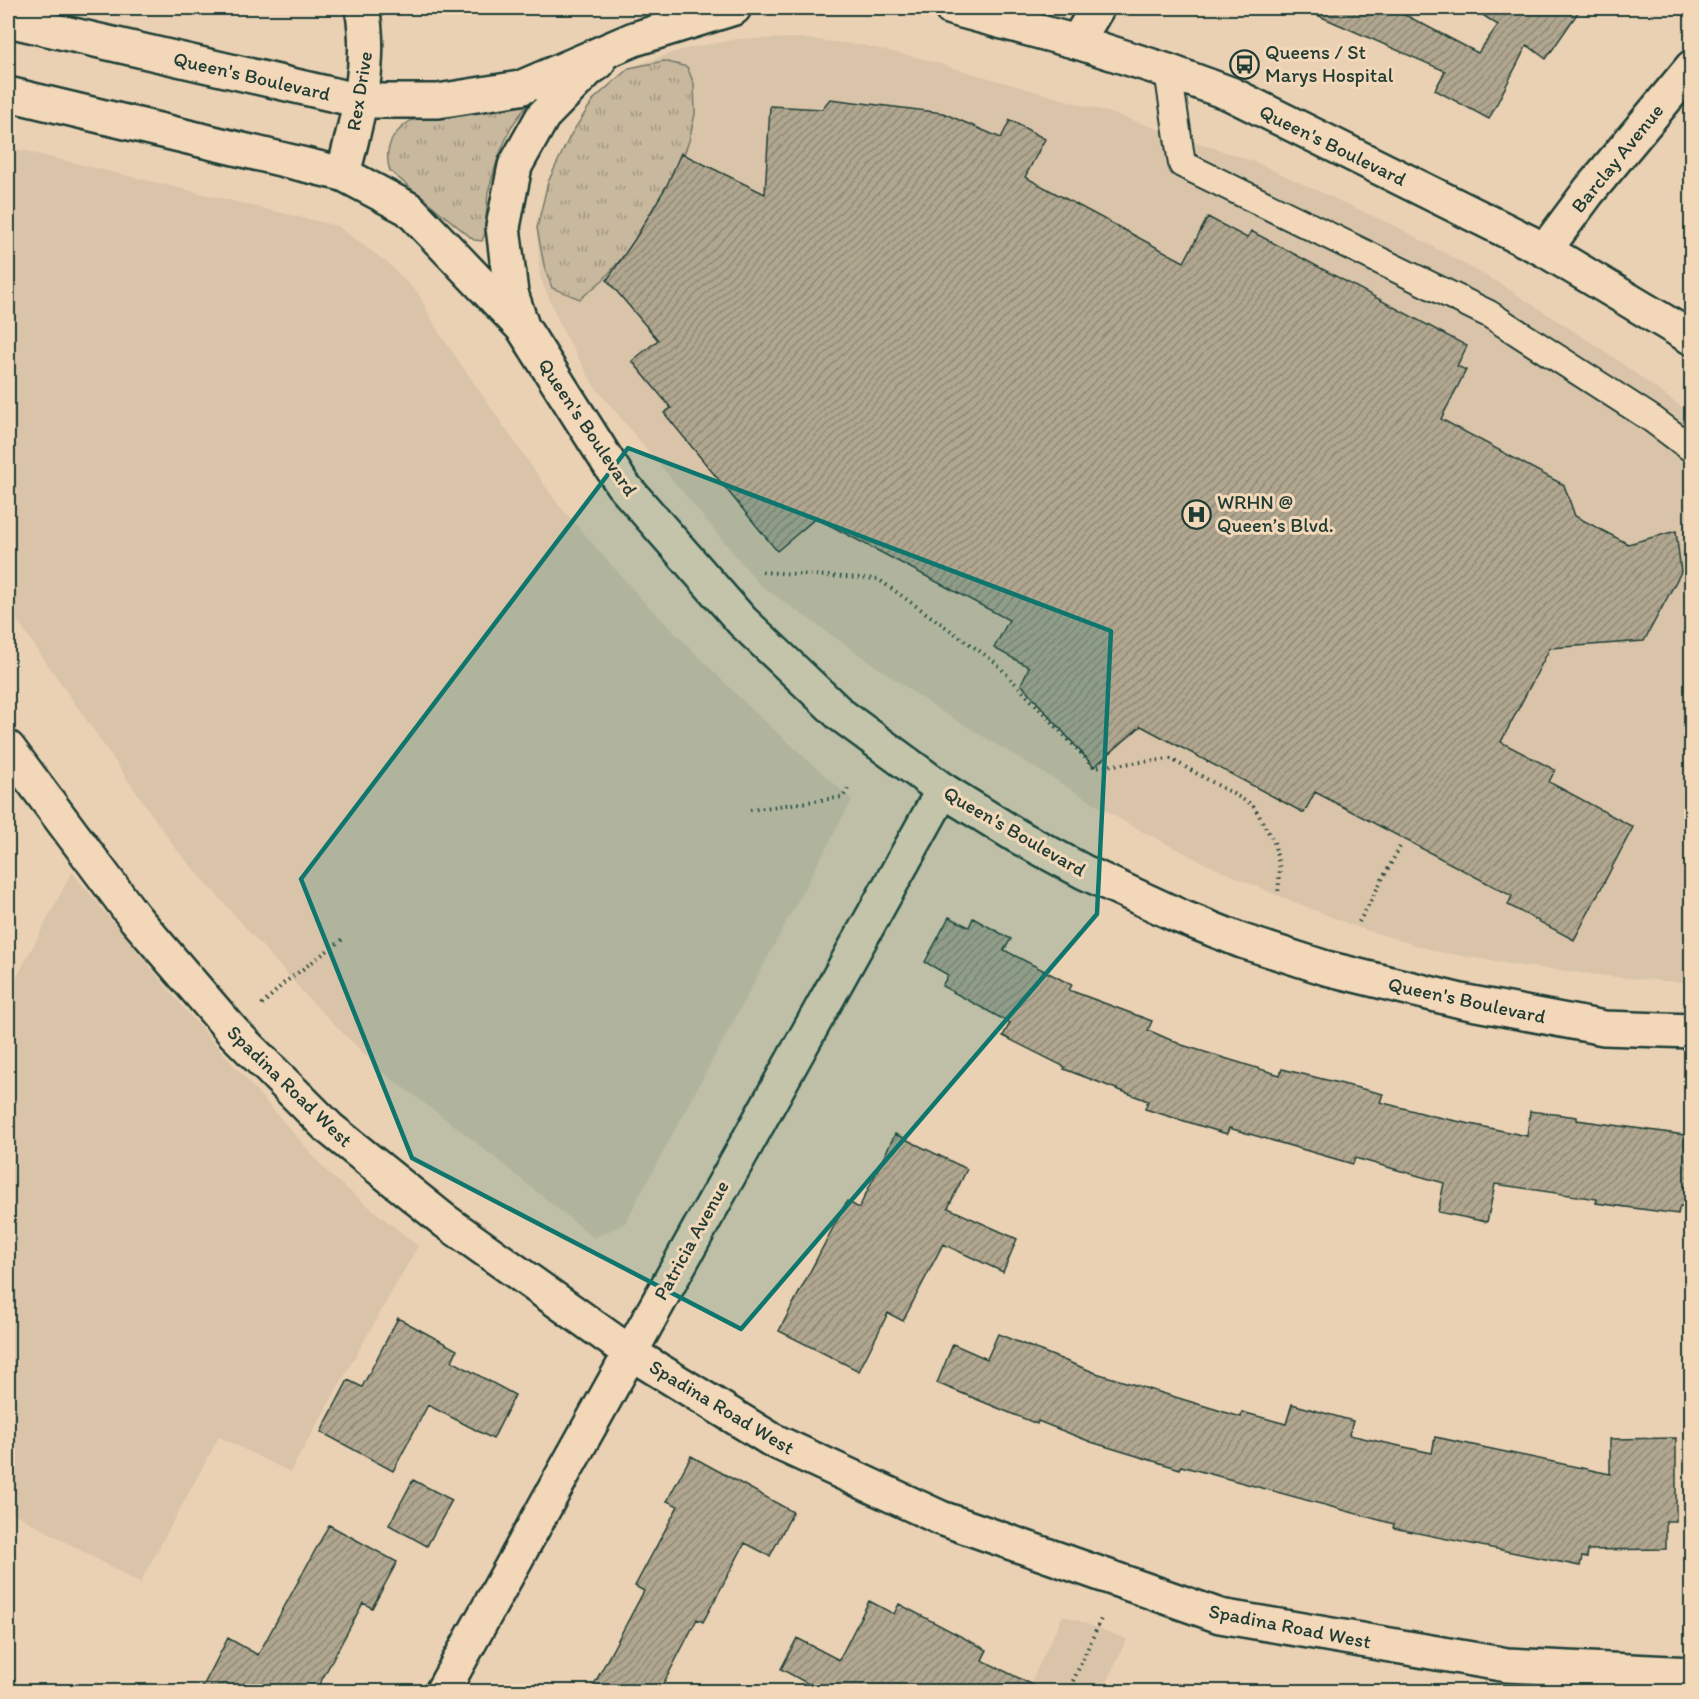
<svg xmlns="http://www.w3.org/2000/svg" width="1699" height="1699" viewBox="0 0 1699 1699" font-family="Itim,sans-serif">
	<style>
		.built { fill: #d9c4a9 }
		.grass { fill: url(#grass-tufts); stroke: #747a69; stroke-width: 1.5 }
		.building { fill: url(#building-hatch); stroke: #1f3d34; stroke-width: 1.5 }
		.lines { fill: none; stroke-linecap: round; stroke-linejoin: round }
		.lane-casing { stroke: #1f3d34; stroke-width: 30 }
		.street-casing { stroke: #1f3d34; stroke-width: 38 }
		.secondary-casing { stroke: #1f3d34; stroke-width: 38 }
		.path { stroke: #1f3d34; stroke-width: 4; stroke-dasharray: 1.5 4.5; stroke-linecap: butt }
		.lane { stroke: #f2d7b9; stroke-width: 26 }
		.street { stroke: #f2d7b9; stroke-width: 33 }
		.secondary { stroke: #f2d7b9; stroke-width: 33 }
		.marked { fill: #0f766e; fill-opacity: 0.2; stroke: #0f766e; stroke-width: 4.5; stroke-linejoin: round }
		.labels { text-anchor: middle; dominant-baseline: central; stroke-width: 6; stroke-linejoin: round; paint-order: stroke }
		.poi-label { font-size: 20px; fill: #1f3d34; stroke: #f2d7b9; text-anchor: start }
		.street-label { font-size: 20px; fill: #1f3d34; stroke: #f2d7b9 }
	</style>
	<defs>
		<pattern id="grass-tufts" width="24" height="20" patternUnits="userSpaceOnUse" patternTransform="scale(1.5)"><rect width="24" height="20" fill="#c8b89e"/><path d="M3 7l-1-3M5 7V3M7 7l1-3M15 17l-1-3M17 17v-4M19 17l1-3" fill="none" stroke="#a29782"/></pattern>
		<pattern id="building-hatch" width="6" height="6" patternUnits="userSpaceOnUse" patternTransform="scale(1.5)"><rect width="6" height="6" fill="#b1a790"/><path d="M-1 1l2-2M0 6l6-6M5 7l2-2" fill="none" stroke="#8f8976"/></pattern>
	</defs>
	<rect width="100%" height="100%" fill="#ead1b4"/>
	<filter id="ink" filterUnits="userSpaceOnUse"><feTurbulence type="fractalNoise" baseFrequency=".0167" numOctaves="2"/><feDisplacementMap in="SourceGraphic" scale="12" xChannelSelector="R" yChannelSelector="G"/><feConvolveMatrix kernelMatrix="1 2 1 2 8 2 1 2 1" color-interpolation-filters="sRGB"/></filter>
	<g filter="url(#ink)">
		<!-- built -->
		<path class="built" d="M 798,38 L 862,45 L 916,57 L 1114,114 L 1255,162 L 1399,228 L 1499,283 L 1609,354 L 1691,414 L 1691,983 L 1614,977 L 1515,965 L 1439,952 L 1359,928 L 1272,893 L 1210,866 L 1130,825 L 936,708 L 760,585 L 594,386 L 562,329 L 540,277 L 537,228 L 548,182 L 570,135 L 594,99 L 629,68 L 680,50 L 737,39 Z
			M 8,147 L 337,226 L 388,263 L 418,293 L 438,331 L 557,503 L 645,603 L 747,705 L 852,800 L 625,1223 L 594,1238 L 459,1129 L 381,1071 L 309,999 L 175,848 L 8,607 Z
			M 72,872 L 183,1007 L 331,1176 L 418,1246 L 290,1472 L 219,1437 L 140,1583 L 8,1510 L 8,994 Z
			M 1063,1615 L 1127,1639 L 1102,1691 L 1026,1692 Z"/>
		<!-- grass -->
		<path class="grass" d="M 664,61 L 687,67 L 694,84 L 695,114 L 689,141 L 672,187 L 636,241 L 604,279 L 580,299 L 552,288 L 544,265 L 537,228 L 548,182 L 570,136 L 594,99 L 629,68 Z
			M 524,92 L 530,101 L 511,127 L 498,158 L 488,192 L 485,233 L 482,241 L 474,240 L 390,171 C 383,149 392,133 410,121 Z"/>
		<!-- building -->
		<path class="building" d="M 1301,8 L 1392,8 L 1478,53 L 1498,25 L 1472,8 L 1581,8 L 1546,59 L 1527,45 L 1489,119 L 1435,90 L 1445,71 Z
			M 830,99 L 943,113 L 1001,138 L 1010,120 L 1045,139 L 1025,177 L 1184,262 L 1208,217 L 1247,238 L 1251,231 L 1467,346 L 1457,366 L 1466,370 L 1441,419 L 1564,485 L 1575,516 L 1628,544 L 1676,531 L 1681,572 L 1644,641 L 1550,648 L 1501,742 L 1555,770 L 1549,782 L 1633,827 L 1574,940 L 1508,905 L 1512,896 L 1315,792 L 1304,813 L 1141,726 L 1094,767 L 1021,684 L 1029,667 L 994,648 L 1009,620 L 816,518 L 777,551 L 664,413 L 671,408 L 632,361 L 658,340 L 607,280 L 635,239 L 667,185 L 681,153 L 765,194 L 770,106 L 822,109 Z
			M 949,917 L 969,927 L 973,918 L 1011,939 L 1004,950 L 1072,985 L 1069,990 L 1152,1021 L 1148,1030 L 1182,1045 L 1280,1075 L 1282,1069 L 1383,1094 L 1380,1102 L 1433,1116 L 1527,1136 L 1530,1111 L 1577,1117 L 1577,1120 L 1692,1136 L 1692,1207 L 1680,1206 L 1678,1214 L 1596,1203 L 1597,1199 L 1495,1184 L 1487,1222 L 1438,1212 L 1444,1183 L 1355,1158 L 1353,1164 L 1229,1128 L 1227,1134 L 1145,1109 L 1148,1101 L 1064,1069 L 1065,1067 L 1003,1036 L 1010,1023 L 942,986 L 948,975 L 925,962 Z
			M 895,1134 L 967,1169 L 948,1208 L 1017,1239 L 1003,1272 L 943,1244 L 903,1321 L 888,1313 L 859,1371 L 779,1331 L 847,1201 L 859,1208 Z
			M 398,1318 L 457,1350 L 452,1361 L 515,1395 L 493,1439 L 428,1405 L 393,1471 L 321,1432 L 348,1380 L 362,1387 Z
			M 998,1334 L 1096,1373 L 1241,1417 L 1242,1412 L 1286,1424 L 1292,1404 L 1353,1421 L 1349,1435 L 1432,1453 L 1435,1437 L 1610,1474 L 1610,1439 L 1676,1438 L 1676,1521 L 1666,1521 L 1666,1549 L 1588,1550 L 1587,1558 L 1582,1557 L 1580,1566 L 1393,1528 L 1394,1524 L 1181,1466 L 1180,1469 L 1091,1442 L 1038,1421 L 1037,1424 L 937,1383 L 953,1344 L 987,1359 Z
			M 691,1456 L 793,1512 L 770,1556 L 745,1543 L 703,1622 L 697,1619 L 659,1692 L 590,1692 L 644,1591 L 635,1586 L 678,1506 L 667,1501 Z
			M 413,1480 L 452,1500 L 427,1546 L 389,1525 Z
			M 329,1525 L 397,1562 L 372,1608 L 363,1603 L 318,1687 L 327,1692 L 200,1692 L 228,1638 L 258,1655 Z
			M 869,1601 L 894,1614 L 899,1604 L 987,1650 L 982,1660 L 1047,1692 L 823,1692 L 781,1669 L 797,1638 L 839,1660 Z"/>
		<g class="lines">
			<defs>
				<path id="lane" d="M 1168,71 L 1182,164 L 1489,314 L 1652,419 L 1692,449"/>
				<path id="street" d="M 1077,42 L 1097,8
					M 343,174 C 357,119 373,64 362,8
					M 1545,250 L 1589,191 L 1692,67
					M 8,748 L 135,918 L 234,1033 L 329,1128 L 445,1221 L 629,1352 L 772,1440 L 941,1518 L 1220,1616 L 1507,1665 L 1692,1674
					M 442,1692 L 943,790"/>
				<path id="secondary" d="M 951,8 L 1077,42 L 1168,71 L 1231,94 L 1545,250 L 1692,338
					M 8,20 L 361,101 L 438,101 L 520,88 L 634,39 L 734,8
					M 8,94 L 343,174 L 409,209 L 523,328 L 622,484 L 742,621 L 841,715 L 943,790 L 1017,836 L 1084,872 L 1179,916 L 1242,941 L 1326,968 L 1461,1001 L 1604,1028 L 1692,1031
					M 521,323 L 511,293 L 503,227 L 515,166 L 543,116 L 589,69 L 598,63"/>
			</defs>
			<!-- lane casing -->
			<use href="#lane" class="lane-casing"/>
			<!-- street casing -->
			<use href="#street" class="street-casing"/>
			<!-- secondary casing -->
			<use href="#secondary" class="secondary-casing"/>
			<!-- path -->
			<path class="path" d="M 762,572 L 878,579 L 995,662 L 1094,767 L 1171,759 L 1253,805 L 1274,842 L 1280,869 L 1278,894
				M 750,810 L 843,797 L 849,787
				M 1359,922 L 1401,845
				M 262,1005 L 284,983 L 343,939
				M 1068,1692 L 1101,1619"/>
			<!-- lane -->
			<use href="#lane" class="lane"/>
			<!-- street -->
			<use href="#street" class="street"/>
			<!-- secondary -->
			<use href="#secondary" class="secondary"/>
		</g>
	</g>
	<!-- marked area -->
	<path class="marked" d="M 628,448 L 1111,631 L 1097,914 L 741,1329 L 412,1158 L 301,879 Z"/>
	<!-- icons -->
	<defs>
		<symbol id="bus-ring" viewBox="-11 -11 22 22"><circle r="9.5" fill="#f2d7b9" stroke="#1f3d34" stroke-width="1.5"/><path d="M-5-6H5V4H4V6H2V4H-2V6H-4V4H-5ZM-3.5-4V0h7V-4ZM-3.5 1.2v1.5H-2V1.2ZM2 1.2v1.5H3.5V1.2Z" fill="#1f3d34"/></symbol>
		<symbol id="hospital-ring" viewBox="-11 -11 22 22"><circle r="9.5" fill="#f2d7b9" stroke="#1f3d34" stroke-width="1.5"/><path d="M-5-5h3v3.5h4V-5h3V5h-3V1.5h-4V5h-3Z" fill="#1f3d34"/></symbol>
	</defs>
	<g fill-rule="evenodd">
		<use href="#bus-ring" x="1228" y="48" width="33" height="33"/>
		<use href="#hospital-ring" x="1180" y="498" width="33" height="33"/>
	</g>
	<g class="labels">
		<!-- poi labels -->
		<g class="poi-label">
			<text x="1265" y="52">Queens / St<tspan x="1265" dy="23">Marys Hospital</tspan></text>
			<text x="1217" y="502">WRHN @<tspan x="1217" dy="23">Queen’s Blvd.</tspan></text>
		</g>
		<!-- street labels -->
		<g class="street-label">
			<text transform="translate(252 76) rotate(13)">Queen's Boulevard</text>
			<text transform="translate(359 91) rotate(-81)">Rex Drive</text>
			<text transform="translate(1333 145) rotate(26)">Queen's Boulevard</text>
			<text transform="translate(1617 158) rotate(-51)">Barclay Avenue</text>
			<text transform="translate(588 427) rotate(56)">Queen's Boulevard</text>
			<text transform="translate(1015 831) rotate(30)">Queen's Boulevard</text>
			<text transform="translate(1467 1000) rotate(12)">Queen's Boulevard</text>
			<text transform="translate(290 1086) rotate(44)">Spadina Road West</text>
			<text transform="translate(691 1240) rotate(-61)">Patricia Avenue</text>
			<text transform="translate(722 1407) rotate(31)">Spadina Road West</text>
			<text transform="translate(1290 1626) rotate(11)">Spadina Road West</text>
		</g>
	</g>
	<!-- margin -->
	<rect width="1699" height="1699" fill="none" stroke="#f2d7b9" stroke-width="30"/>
	<rect x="15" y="15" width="1669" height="1669" fill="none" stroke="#1f3d34" stroke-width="2" filter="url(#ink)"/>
</svg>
